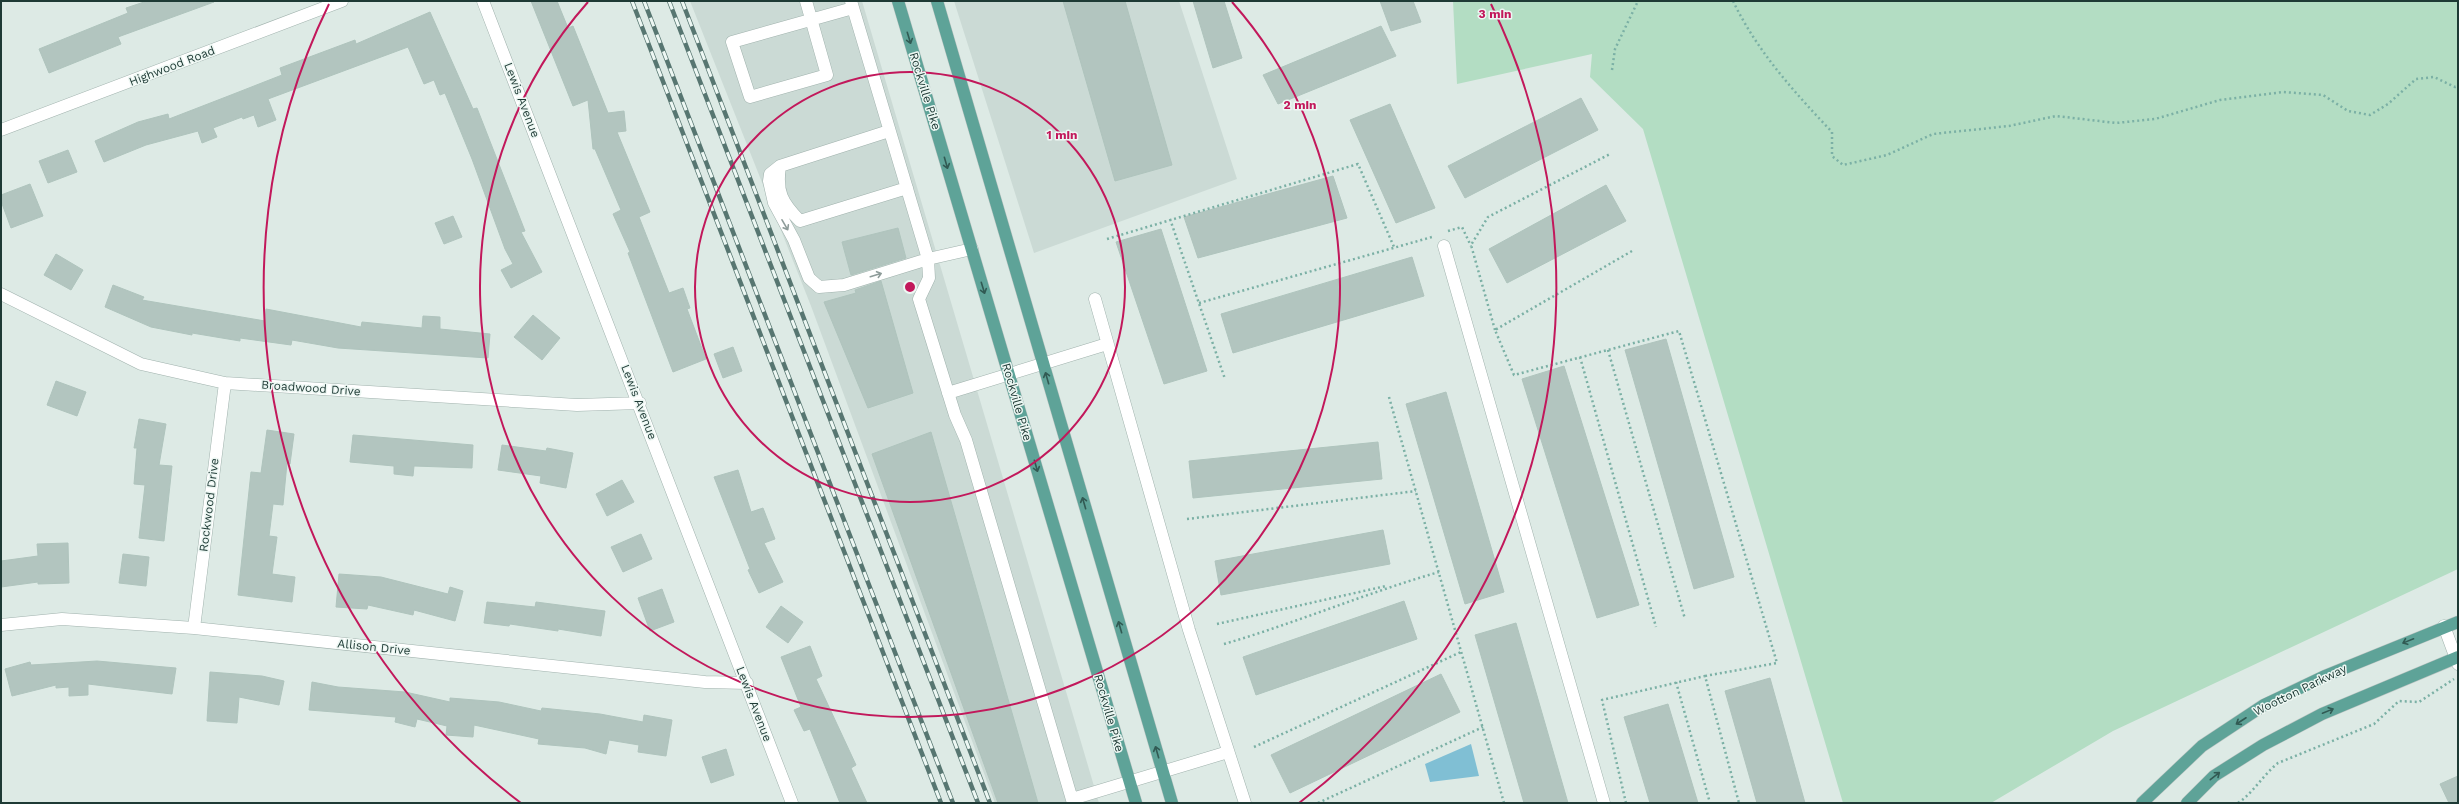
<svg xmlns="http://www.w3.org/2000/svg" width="2459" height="804" viewBox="0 0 2459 804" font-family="'Work Sans',sans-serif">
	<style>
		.built { fill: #cbdad5 }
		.green { fill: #b3ddc3 }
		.water { fill: #80bfd4 }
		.building { fill: #b2c5bf; stroke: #afc4bd }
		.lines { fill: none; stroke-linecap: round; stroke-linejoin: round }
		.minor-casing { stroke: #a0b2ad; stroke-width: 13 }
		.major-casing { stroke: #bcc4c2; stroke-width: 13 }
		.path { stroke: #7bb0a5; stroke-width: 2.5; stroke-dasharray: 2 3; stroke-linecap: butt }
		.minor { stroke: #fff; stroke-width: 12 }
		.major { stroke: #5ea398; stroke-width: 12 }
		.rail-casing { stroke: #577671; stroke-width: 4.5 }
		.rail { stroke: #edf7f3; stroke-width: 3; stroke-dasharray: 9; stroke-linecap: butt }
		.oneway { stroke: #315a53 }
		.oneway2 { stroke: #8e9c9a }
		.ring { fill: none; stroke: #c2185b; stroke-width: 2 }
		.labels { text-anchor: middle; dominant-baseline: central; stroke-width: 3; stroke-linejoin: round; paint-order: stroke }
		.street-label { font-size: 12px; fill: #1e3a35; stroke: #edf7f3 }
		.centre { fill: #c2185b; stroke: #edf7f3; stroke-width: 2 }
		.ring-label { font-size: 12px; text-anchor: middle; font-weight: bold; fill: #c2185b; stroke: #edf7f3; stroke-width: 3; stroke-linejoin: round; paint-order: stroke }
	</style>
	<rect width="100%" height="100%" fill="#ddeae5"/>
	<!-- built -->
	<path class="built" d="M 690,1 L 862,1 L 1099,803 L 995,803 L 811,306 Z
		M 954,1 L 1179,1 L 1237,179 L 1034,253 Z"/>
	<!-- green -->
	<path class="green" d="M 1453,1 L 2458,1 L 2458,569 L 2113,731 L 1991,803 L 1843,803 L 1643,129 L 1590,77 L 1592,54 L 1457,84 Z"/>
	<!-- water -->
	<path class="water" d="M 1471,744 L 1479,776 L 1430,782 L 1425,764 Z"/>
	<!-- building -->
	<path class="building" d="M 147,1 L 214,2 L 118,37 L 121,44 L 49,73 L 39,49 L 128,13 L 126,8 Z
		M 531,1 L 557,1 L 568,28 L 573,26 L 608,113 L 624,111 L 626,131 L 617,132 L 650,212 L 639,217 L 669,293 L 683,288 L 690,308 L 687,309 L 706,359 L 673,372 L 628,253 L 630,252 L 613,214 L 621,210 L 595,149 L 593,149 L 588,100 L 573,106 Z
		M 1063,1 L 1125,1 L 1172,165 L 1115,181 Z
		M 1193,1 L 1224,1 L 1242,58 L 1213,68 Z
		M 1380,1 L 1413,1 L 1421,22 L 1391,31 Z
		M 430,12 L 473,109 L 477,108 L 525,231 L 521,232 L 542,272 L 511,288 L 501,270 L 513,264 L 505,249 L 472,159 L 445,93 L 440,95 L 434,80 L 424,84 L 408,47 L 268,99 L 276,120 L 258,127 L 254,115 L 243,119 L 242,117 L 213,128 L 217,137 L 202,143 L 198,131 L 146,145 L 104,162 L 95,141 L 138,122 L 168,114 L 169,119 L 231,95 L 282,75 L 280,68 L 355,40 L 356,44 Z
		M 1381,26 L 1396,56 L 1278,104 L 1263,75 Z
		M 1581,98 L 1598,130 L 1465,198 L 1448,166 Z
		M 1390,104 L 1435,208 L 1396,223 L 1350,120 Z
		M 68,150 L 77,172 L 48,183 L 39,161 Z
		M 1333,176 L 1347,218 L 1198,258 L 1184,217 Z
		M 30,184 L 43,216 L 11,228 L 1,201 L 1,195 Z
		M 1606,185 L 1626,221 L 1507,283 L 1489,249 Z
		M 453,216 L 462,237 L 444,244 L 435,223 Z
		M 898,228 L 906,258 L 851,275 L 842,242 Z
		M 1161,229 L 1207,371 L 1164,384 L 1116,242 Z
		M 56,254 L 83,270 L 71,290 L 44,275 Z
		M 1412,257 L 1424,296 L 1233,353 L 1221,314 Z
		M 881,281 L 913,393 L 868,408 L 824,302 L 856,293 L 855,290 Z
		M 113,285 L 144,297 L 142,300 L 265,321 L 266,309 L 361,327 L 362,322 L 422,328 L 423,316 L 440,317 L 440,329 L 490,334 L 488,358 L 338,348 L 292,340 L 291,345 L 240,338 L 240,341 L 192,333 L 192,335 L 151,327 L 105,307 Z
		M 533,315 L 560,338 L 542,360 L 514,337 Z
		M 1666,339 L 1734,577 L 1694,589 L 1625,350 Z
		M 733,347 L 742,371 L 723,378 L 714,354 Z
		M 1564,366 L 1639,605 L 1597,618 L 1522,379 Z
		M 56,381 L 86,392 L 77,416 L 47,405 Z
		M 1446,392 L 1504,592 L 1465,604 L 1406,404 Z
		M 139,419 L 166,424 L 159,465 L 172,466 L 164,541 L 139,538 L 145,485 L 134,484 L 137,448 L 134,448 Z
		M 267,430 L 294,434 L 290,464 L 287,463 L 283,505 L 273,504 L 269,536 L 277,537 L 272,574 L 295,577 L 292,602 L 238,595 L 251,472 L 261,473 Z
		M 931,432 L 1038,803 L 998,803 L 872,454 Z
		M 353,435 L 473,445 L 472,468 L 414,466 L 413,476 L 394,474 L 394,466 L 350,462 Z
		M 1378,442 L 1382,479 L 1193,498 L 1189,461 Z
		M 502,445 L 546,451 L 547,448 L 573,453 L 566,488 L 540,483 L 541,476 L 498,470 Z
		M 738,470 L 751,512 L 763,508 L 775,539 L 764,543 L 783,582 L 759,593 L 748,570 L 750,569 L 714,477 Z
		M 622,480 L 634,502 L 607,516 L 596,494 Z
		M 1383,530 L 1390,564 L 1221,595 L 1215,561 Z
		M 641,534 L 652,559 L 623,572 L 611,547 Z
		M 68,543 L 69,583 L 38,584 L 38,582 L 1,587 L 1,561 L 38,556 L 37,544 Z
		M 123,554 L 149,557 L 146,586 L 119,583 Z
		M 339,574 L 381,577 L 448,594 L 450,587 L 463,591 L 455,621 L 414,610 L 413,615 L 368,605 L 367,609 L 336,607 Z
		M 662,589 L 674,622 L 650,631 L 638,598 Z
		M 1404,601 L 1417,639 L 1256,695 L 1243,657 Z
		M 487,602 L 535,607 L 536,602 L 605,611 L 601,636 L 558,629 L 558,631 L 510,624 L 509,626 L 484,623 Z
		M 781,606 L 803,622 L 788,643 L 766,627 Z
		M 1516,623 L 1568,803 L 1524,803 L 1475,635 Z
		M 810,646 L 822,676 L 816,679 L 856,765 L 851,768 L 867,803 L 840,803 L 810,729 L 804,731 L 794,710 L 801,707 L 781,657 Z
		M 97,661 L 176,668 L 172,694 L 88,684 L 88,695 L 69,696 L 69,687 L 56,688 L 56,685 L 12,696 L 5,669 L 30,662 L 31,665 Z
		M 210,672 L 262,676 L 284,681 L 279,705 L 239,697 L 237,723 L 207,721 Z
		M 1441,674 L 1460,712 L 1290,793 L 1271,755 Z
		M 1770,678 L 1805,803 L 1757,803 L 1725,691 Z
		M 312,682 L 338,687 L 405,692 L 450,702 L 450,698 L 499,702 L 541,711 L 542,708 L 600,714 L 643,722 L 644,715 L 672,720 L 666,756 L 638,752 L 639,745 L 609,740 L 606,754 L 585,748 L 538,744 L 539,739 L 474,725 L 473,737 L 446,735 L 447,726 L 417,719 L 415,727 L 395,722 L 396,717 L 309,710 Z
		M 1668,704 L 1698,803 L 1650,803 L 1624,717 Z
		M 726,749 L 734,775 L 711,783 L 702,757 Z
		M 2458,776 L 2458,803 L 2449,803 L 2440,784 Z"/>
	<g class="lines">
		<defs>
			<path id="minor" d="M 483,1 L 792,803
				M 806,1 L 827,75 L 750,97 L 732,42 L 853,8
				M 851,1 L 928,259 L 972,249
				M 1,130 L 342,1
				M 889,131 L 780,166 C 776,192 782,203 800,221 L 907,188
				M 780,166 L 770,174 L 769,181 L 774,203 L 794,240 L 809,278 L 819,287 L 844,285 L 928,259 L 929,278 L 919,299 L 955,415 L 966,440 L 1073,803
				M 1444,246 L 1604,803
				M 1,294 L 141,364 L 225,383 L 577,405 L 640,403
				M 1095,299 L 1189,630 L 1245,803
				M 948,393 L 1107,344
				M 1,625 L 62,619 L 194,628 L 705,682 L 747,683
				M 2444,626 L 2458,664
				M 194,628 L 225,383
				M 1072,799 L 1228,752"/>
			<path id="major" d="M 898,1 L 1136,803
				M 937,1 L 1172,803
				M 2142,803 L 2202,746 L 2264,705 L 2325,676 L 2458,622
				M 2187,803 L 2214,776 L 2263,745 L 2322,714 L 2458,657"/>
		</defs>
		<!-- minor casing -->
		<use href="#minor" class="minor-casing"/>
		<!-- major casing -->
		<use href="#major" class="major-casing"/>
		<!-- path -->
		<path class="path" d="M 1733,1 C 1757,51 1794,92 1832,132 L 1832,156 L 1843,165 L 1887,155 L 1933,134 L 2009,126 L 2056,116 L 2116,123 L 2155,119 L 2220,100 L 2283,92 L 2323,95 L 2348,111 L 2370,115 L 2388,104 L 2416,79 L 2434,77 L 2455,87 L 2458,86
			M 1612,70 L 1615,49 L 1638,1
			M 1170,219 L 1225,379
			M 1448,231 L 1462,227 L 1471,246
			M 1107,239 L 1358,164 L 1394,247
			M 1632,251 L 1495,330 L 1514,375 L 1679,331 L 1777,663 L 1705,676
			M 1199,303 L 1432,237
			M 1495,330 L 1471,245 L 1488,217 L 1610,154
			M 1608,350 L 1685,619
			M 1580,357 L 1656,627
			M 1389,397 L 1504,803
			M 1187,519 L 1416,491
			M 1217,624 L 1386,586
			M 1224,644 C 1296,623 1366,593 1439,572
			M 1676,682 L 1710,803
			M 1254,747 L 1461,652
			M 1318,803 L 1483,727
			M 1626,803 L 1602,700 L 1705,676 L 1739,803
			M 2238,803 C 2254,792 2263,775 2278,763 L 2374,724 L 2399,701 L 2419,702 L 2454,679"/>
		<!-- minor -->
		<use href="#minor" class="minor"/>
		<!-- major -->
		<use href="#major" class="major"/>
		<defs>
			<path id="rail" d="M 632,1 L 941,803
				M 644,1 L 953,803
				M 669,1 L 978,803
				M 682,1 L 990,803"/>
		</defs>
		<!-- rail casing -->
		<use href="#rail" class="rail-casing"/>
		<!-- rail -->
		<use href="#rail" class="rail"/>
	</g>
	<!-- one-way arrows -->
	<defs><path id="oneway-shaft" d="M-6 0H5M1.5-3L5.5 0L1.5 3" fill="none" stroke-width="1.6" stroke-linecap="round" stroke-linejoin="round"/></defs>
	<g class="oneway">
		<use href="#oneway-shaft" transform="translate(909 38) rotate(73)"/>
		<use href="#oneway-shaft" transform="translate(946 163) rotate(74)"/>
		<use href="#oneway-shaft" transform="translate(983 288) rotate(73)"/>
		<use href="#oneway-shaft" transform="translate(1047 378) rotate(-106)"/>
		<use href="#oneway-shaft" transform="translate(1036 466) rotate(74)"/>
		<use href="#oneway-shaft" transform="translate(1084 503) rotate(-106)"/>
		<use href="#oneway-shaft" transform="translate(1120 627) rotate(-106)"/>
		<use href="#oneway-shaft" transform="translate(2408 641) rotate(158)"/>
		<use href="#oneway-shaft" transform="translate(2328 711) rotate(-22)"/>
		<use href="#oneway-shaft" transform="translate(2241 721) rotate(147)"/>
		<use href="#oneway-shaft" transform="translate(1157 752) rotate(-106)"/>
		<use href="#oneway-shaft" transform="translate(2215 776) rotate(-38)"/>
	</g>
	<g class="oneway2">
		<use href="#oneway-shaft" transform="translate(785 225) rotate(60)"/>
		<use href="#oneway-shaft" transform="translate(876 275) rotate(-17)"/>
	</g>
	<!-- distance rings -->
	<g class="ring">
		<circle cx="910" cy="287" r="215"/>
		<path d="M1232 2A430 430 0 1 1 588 2"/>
		<path d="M521 803A646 646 0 0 1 329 4M1491 4A646 646 0 0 1 1299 803"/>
	</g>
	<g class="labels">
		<!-- street labels -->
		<g class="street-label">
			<text transform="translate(172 66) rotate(-21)">Highwood Road</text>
			<text transform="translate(925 91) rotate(73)">Rockville Pike</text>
			<text transform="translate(522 100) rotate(69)">Lewis Avenue</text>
			<text transform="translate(311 388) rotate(4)">Broadwood Drive</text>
			<text transform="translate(639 402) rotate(69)">Lewis Avenue</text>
			<text transform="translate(1017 402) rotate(74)">Rockville Pike</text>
			<text transform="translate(209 505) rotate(-83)">Rockwood Drive</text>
			<text transform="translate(374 647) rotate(6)">Allison Drive</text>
			<text transform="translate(2300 690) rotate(-26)">Wootton Parkway</text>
			<text transform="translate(754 704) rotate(69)">Lewis Avenue</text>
			<text transform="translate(1109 713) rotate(74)">Rockville Pike</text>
		</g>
	</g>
	<circle cx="910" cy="287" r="6" class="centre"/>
	<g class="ring-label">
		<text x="1495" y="18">3 min</text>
		<text x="1300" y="109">2 min</text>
		<text x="1062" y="139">1 min</text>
	</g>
	<!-- border -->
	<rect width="2459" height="804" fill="none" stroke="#1e3a35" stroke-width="4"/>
</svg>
